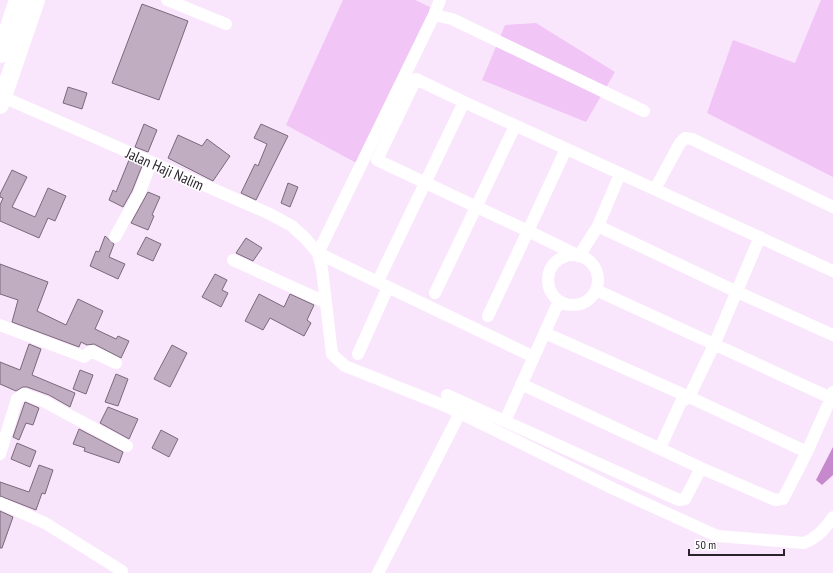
<svg xmlns="http://www.w3.org/2000/svg" width="833" height="573" viewBox="0 0 833 573" font-family="'PT Sans Narrow',sans-serif">
	<style>
		.green { fill: #f1c5f5 }
		.water { fill: #c689cd }
		.building { fill: #c0adc2; stroke: #7a687b }
		.lines { fill: none; stroke-linecap: round; stroke-linejoin: round }
		.minor { stroke: #fff; stroke-width: 12 }
		.highway { stroke: #fff; stroke-width: 18 }
		.labels { text-anchor: middle; dominant-baseline: central; stroke-width: 3; stroke-linejoin: round; paint-order: stroke }
		.street-label { font-size: 15px; fill: #2a232b; stroke: #fff }
	</style>
	<rect width="100%" height="100%" fill="#fae6fc"/>
	<!-- green -->
	<path class="green" d="M 343,0 L 415,0 L 430,7 L 421,52 L 362,166 L 286,125 Z
		M 821,0 L 833,0 L 833,177 L 707,113 L 733,40 L 795,63 Z
		M 536,23 L 615,72 L 586,122 L 482,80 L 505,25 Z"/>
	<!-- water -->
	<path class="water" d="M 833,447 L 833,475 L 822,485 L 816,480 Z"/>
	<!-- building -->
	<path class="building" d="M 142,4 L 188,21 L 159,100 L 112,83 Z
		M 68,87 L 87,93 L 82,109 L 63,103 Z
		M 144,124 L 157,130 L 148,152 L 135,147 Z
		M 261,124 L 288,136 L 256,200 L 241,193 L 255,164 L 258,166 L 267,144 L 254,138 Z
		M 178,135 L 202,146 L 207,139 L 230,156 L 213,181 L 168,158 Z
		M 129,160 L 142,166 L 132,191 L 123,207 L 109,200 L 113,190 L 116,192 Z
		M 12,170 L 27,177 L 12,207 L 35,217 L 48,188 L 66,196 L 55,221 L 48,218 L 39,238 L 0,221 L 0,205 L 3,198 L 0,197 L 0,194 Z
		M 288,183 L 298,187 L 290,207 L 281,203 Z
		M 148,192 L 160,197 L 152,215 L 154,216 L 148,230 L 131,223 Z
		M 105,236 L 114,244 L 109,257 L 125,264 L 118,279 L 90,266 L 96,251 L 99,252 Z
		M 146,237 L 161,244 L 153,261 L 137,254 Z
		M 246,238 L 262,248 L 253,261 L 236,253 Z
		M 0,264 L 48,282 L 37,311 L 66,325 L 78,299 L 103,311 L 95,329 L 116,339 L 118,336 L 129,341 L 121,358 L 94,344 L 87,345 L 81,342 L 79,347 L 12,322 L 18,300 L 0,294 Z
		M 215,274 L 227,280 L 222,290 L 228,293 L 221,307 L 202,297 Z
		M 259,294 L 284,307 L 290,294 L 314,305 L 307,320 L 311,323 L 304,336 L 270,318 L 263,330 L 245,321 Z
		M 29,344 L 41,349 L 32,375 L 75,393 L 70,407 L 49,395 L 27,387 L 23,387 L 16,391 L 0,384 L 0,362 L 20,370 Z
		M 172,345 L 187,353 L 170,387 L 154,379 Z
		M 80,370 L 93,375 L 86,394 L 73,389 Z
		M 116,374 L 128,379 L 118,406 L 105,402 Z
		M 25,402 L 39,408 L 33,425 L 26,423 L 19,440 L 13,437 Z
		M 108,407 L 138,419 L 129,439 L 100,423 Z
		M 79,429 L 123,452 L 119,463 L 84,451 L 85,448 L 73,444 Z
		M 161,430 L 178,439 L 169,457 L 152,448 Z
		M 17,443 L 36,451 L 30,467 L 11,459 Z
		M 39,465 L 53,470 L 45,494 L 42,493 L 36,510 L 0,496 L 0,482 L 29,492 Z
		M 0,511 L 13,517 L 2,548 L 0,548 Z"/>
	<g class="lines">
		<!-- minor -->
		<path class="minor" d="M 167,0 L 226,24
			M 434,15 L 440,0
			M 3,97 L 270,214 L 292,226 L 305,238 L 318,253 L 388,287 L 358,354
			M 464,102 L 416,79 L 377,160 L 528,231 L 566,149
			M 644,111 L 452,19 L 434,15 L 318,253 L 322,269 L 332,354 L 345,366 L 448,407 L 614,489 L 717,536 L 804,543 C 817,538 826,528 833,517
			M 655,189 L 680,143 L 685,138 L 692,139 L 833,207
			M 598,226 L 735,291 L 833,335
			M 115,237 L 139,194 L 151,163
			M548 280a25 25 0 1 1 50 0a25 25 0 1 1-50 0Z
			M 233,260 L 325,302
			M 378,281 L 464,102 L 833,271
			M 388,287 L 534,357
			M 596,290 L 831,398 L 833,392
			M 435,293 L 515,126
			M 488,316 L 528,231 L 579,256 L 598,226 L 620,174
			M 0,325 L 82,356 L 84,357 L 91,351 L 116,363
			M 545,333 L 689,397 L 807,452 L 831,398
			M 521,384 L 701,468 L 775,500 L 783,499 L 807,452
			M 447,395 L 679,500 L 685,499 L 701,468
			M 505,421 L 559,301
			M 660,448 L 681,402 L 689,397 L 714,345 L 760,237
			M 0,454 L 17,399 L 24,394 L 45,402 L 127,446
			M 0,503 L 45,523 L 122,571
			M 378,573 L 460,413"/>
		<!-- highway -->
		<path class="highway" d="M 0,54 L 18,0
			M 0,105 L 36,0"/>
	</g>
	<g class="labels">
		<!-- street labels -->
		<g class="street-label">
			<text transform="translate(165 169) rotate(24)">Jalan Haji Nalim</text>
		</g>
	</g>
	<!-- scale -->
	<path d="M689 549v6h95v-6" fill="none" stroke="#2a232b" stroke-width="2"/>
	<text x="695" y="549" font-size="12" fill="#2a232b" stroke="#ffffff" stroke-width="3" paint-order="stroke">50 m</text>
</svg>
